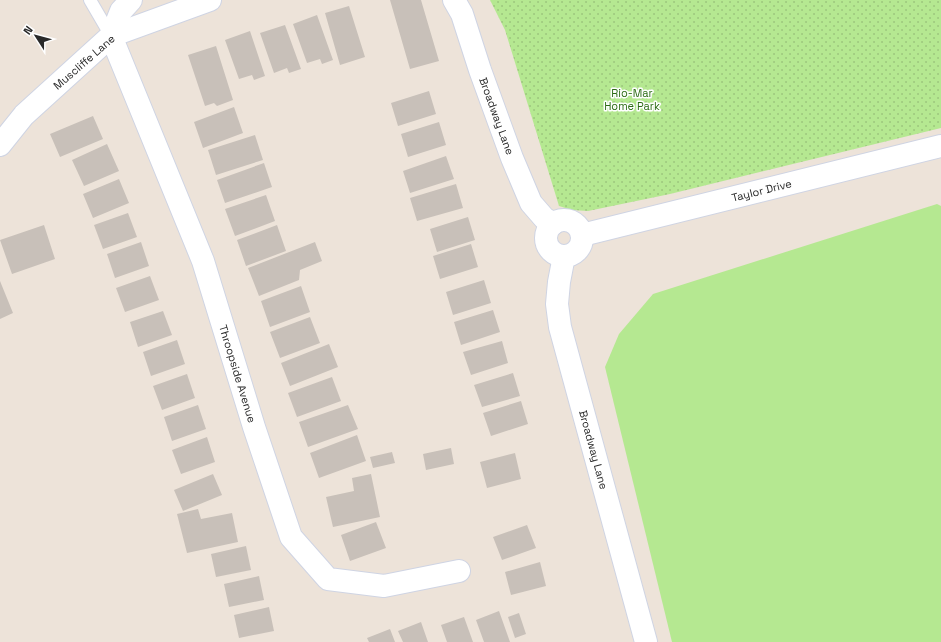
<svg xmlns="http://www.w3.org/2000/svg" width="941" height="642" viewBox="0 0 941 642" font-family="'Space Grotesk',sans-serif">
	<style>
		.grass { fill: #b5e891 }
		.park { fill: url(#park-dots) }
		.building { fill: #c8c0b9 }
		.lines { fill: none; stroke-linecap: round; stroke-linejoin: round }
		.service-casing { stroke: #cfd4e3; stroke-width: 14 }
		.minor-casing { stroke: #cfd4e3; stroke-width: 24 }
		.service { stroke: #fff; stroke-width: 12 }
		.minor { stroke: #fff; stroke-width: 22 }
		.labels { text-anchor: middle; dominant-baseline: central; stroke-width: 3; stroke-linejoin: round; paint-order: stroke }
		.street-label { font-size: 11px; fill: #292929; stroke: #fff }
		.park-label { font-size: 11px; fill: #2c6b14; stroke: #fff }
	</style>
	<defs>
		<pattern id="park-dots" width="8" height="8" patternUnits="userSpaceOnUse"><rect width="8" height="8" fill="#b5e891"/><path d="M2 2h.1M6 6h.1" fill="none" stroke="#9cc77d" stroke-width="1.8" stroke-linecap="round"/></pattern>
	</defs>
	<rect width="100%" height="100%" fill="#ede3d9"/>
	<!-- grass -->
	<path class="grass" d="M 937,204 L 941,206 L 941,642 L 672,642 L 605,367 L 619,334 L 653,294 Z"/>
	<!-- park -->
	<path class="park" d="M 490,0 L 941,0 L 941,128 L 670,194 L 588,211 L 572,210 L 559,206 L 505,30 Z"/>
	<!-- building -->
	<path class="building" d="M 390,0 L 421,0 L 439,61 L 410,69 Z
		M 349,6 L 365,57 L 340,65 L 325,13 Z
		M 317,15 L 333,60 L 322,64 L 320,59 L 307,63 L 293,24 Z
		M 285,25 L 301,69 L 289,73 L 287,68 L 274,73 L 260,33 Z
		M 250,31 L 265,76 L 254,80 L 252,75 L 239,79 L 225,40 Z
		M 216,46 L 233,100 L 217,106 L 214,103 L 205,106 L 188,55 Z
		M 429,91 L 436,114 L 398,126 L 391,103 Z
		M 234,107 L 243,133 L 203,148 L 194,122 Z
		M 93,116 L 103,139 L 60,157 L 50,134 Z
		M 439,122 L 446,145 L 408,157 L 401,134 Z
		M 255,135 L 263,160 L 216,175 L 208,150 Z
		M 107,144 L 119,171 L 84,186 L 72,160 Z
		M 446,156 L 454,179 L 410,193 L 403,171 Z
		M 264,163 L 272,187 L 225,203 L 217,180 Z
		M 119,179 L 129,203 L 93,218 L 83,194 Z
		M 456,184 L 463,208 L 417,221 L 410,198 Z
		M 266,195 L 275,221 L 235,236 L 225,209 Z
		M 128,213 L 137,237 L 103,249 L 94,225 Z
		M 468,217 L 475,240 L 437,252 L 430,229 Z
		M 44,225 L 55,259 L 12,274 L 0,240 Z
		M 277,225 L 286,251 L 246,266 L 237,240 Z
		M 141,242 L 149,266 L 115,278 L 107,254 Z
		M 315,242 L 322,261 L 300,270 L 299,280 L 259,296 L 248,268 Z
		M 471,244 L 478,267 L 440,279 L 433,256 Z
		M 150,276 L 159,300 L 125,312 L 116,288 Z
		M 484,280 L 491,303 L 453,315 L 446,292 Z
		M 0,281 L 13,313 L 0,319 Z
		M 301,286 L 310,312 L 270,327 L 261,301 Z
		M 493,310 L 500,332 L 461,345 L 454,322 Z
		M 163,311 L 172,335 L 138,347 L 130,322 Z
		M 310,317 L 320,343 L 280,358 L 270,332 Z
		M 177,340 L 185,364 L 151,376 L 143,352 Z
		M 502,341 L 508,363 L 471,375 L 463,352 Z
		M 329,344 L 338,367 L 290,386 L 281,363 Z
		M 513,373 L 520,396 L 482,407 L 474,385 Z
		M 187,374 L 195,398 L 162,410 L 153,386 Z
		M 332,377 L 341,401 L 297,417 L 288,393 Z
		M 521,401 L 528,424 L 491,436 L 483,413 Z
		M 198,405 L 206,429 L 172,441 L 164,417 Z
		M 348,405 L 358,429 L 308,447 L 299,422 Z
		M 357,435 L 366,461 L 319,478 L 310,453 Z
		M 207,437 L 215,462 L 181,474 L 172,450 Z
		M 451,448 L 454,464 L 426,470 L 423,454 Z
		M 392,452 L 395,463 L 373,468 L 370,457 Z
		M 515,453 L 521,479 L 487,488 L 480,462 Z
		M 213,474 L 222,495 L 183,511 L 174,490 Z
		M 371,474 L 380,517 L 333,527 L 326,497 L 354,491 L 352,478 Z
		M 198,509 L 201,519 L 232,513 L 238,542 L 187,553 L 177,514 Z
		M 376,522 L 386,548 L 350,561 L 341,535 Z
		M 527,525 L 536,548 L 502,560 L 493,537 Z
		M 246,546 L 251,570 L 216,577 L 211,554 Z
		M 540,562 L 546,586 L 511,595 L 505,572 Z
		M 259,576 L 264,600 L 229,607 L 224,584 Z
		M 269,607 L 274,631 L 239,638 L 234,615 Z
		M 499,611 L 510,642 L 484,642 L 476,620 Z
		M 519,613 L 526,634 L 515,638 L 508,617 Z
		M 464,617 L 473,642 L 447,642 L 441,625 Z
		M 421,622 L 428,642 L 403,642 L 398,631 Z
		M 390,629 L 395,642 L 369,642 L 367,638 Z"/>
	<g class="lines">
		<defs>
			<path id="service" d="M 90,0 L 111,36"/>
			<g id="minor">
				<path id="s1" d="M 454,0 L 462,14 L 480,70 L 512,158 L 531,203 L 544,218 L 553,224"/>
				<path id="s2" d="M 111,36 L 203,261 L 254,427 L 291,537 L 328,579 L 384,586 L 459,571"/>
				<path d="M 111,36 L 121,11 L 131,0"/>
				<path d="M 0,145 L 24,115 L 111,36 L 210,0"/>
				<circle cx="564" cy="238" r="18"/>
				<path id="s3" d="M 582,235 L 941,146"/>
				<path id="s4" d="M 564,256 L 559,282 L 557,304 L 560,327 L 646,642"/>
			</g>
		</defs>
		<!-- service casing -->
		<use href="#service" class="service-casing"/>
		<!-- minor casing -->
		<use href="#minor" class="minor-casing"/>
		<!-- service -->
		<use href="#service" class="service"/>
		<!-- minor -->
		<use href="#minor" class="minor"/>
	</g>
	<g class="labels">
		<!-- street labels -->
		<g class="street-label">
			<text transform="translate(84 62) rotate(-41)">Muscliffe Lane</text>
			<text stroke="none"><textPath href="#s1" startOffset="124">Broadway Lane</textPath></text>
			<text stroke="none"><textPath href="#s3" startOffset="185">Taylor Drive</textPath></text>
			<text stroke="none"><textPath href="#s2" startOffset="361">Throopside Avenue</textPath></text>
			<text stroke="none"><textPath href="#s4" startOffset="199">Broadway Lane</textPath></text>
		</g>
		<!-- park labels -->
		<g class="park-label">
			<text x="632" y="93">Rio-Mar<tspan x="632" dy="13">Home Park</tspan></text>
		</g>
	</g>
	<!-- north arrow -->
	<g transform="translate(36 36) rotate(306)" stroke="#ffffff" stroke-width="3" paint-order="stroke">
	<path d="M0-3L7 15L0 10L-7 15Z" fill="#292929"/>
	<text y="-6" font-size="11" font-weight="bold" text-anchor="middle" fill="#292929">N</text>
	</g>
</svg>
